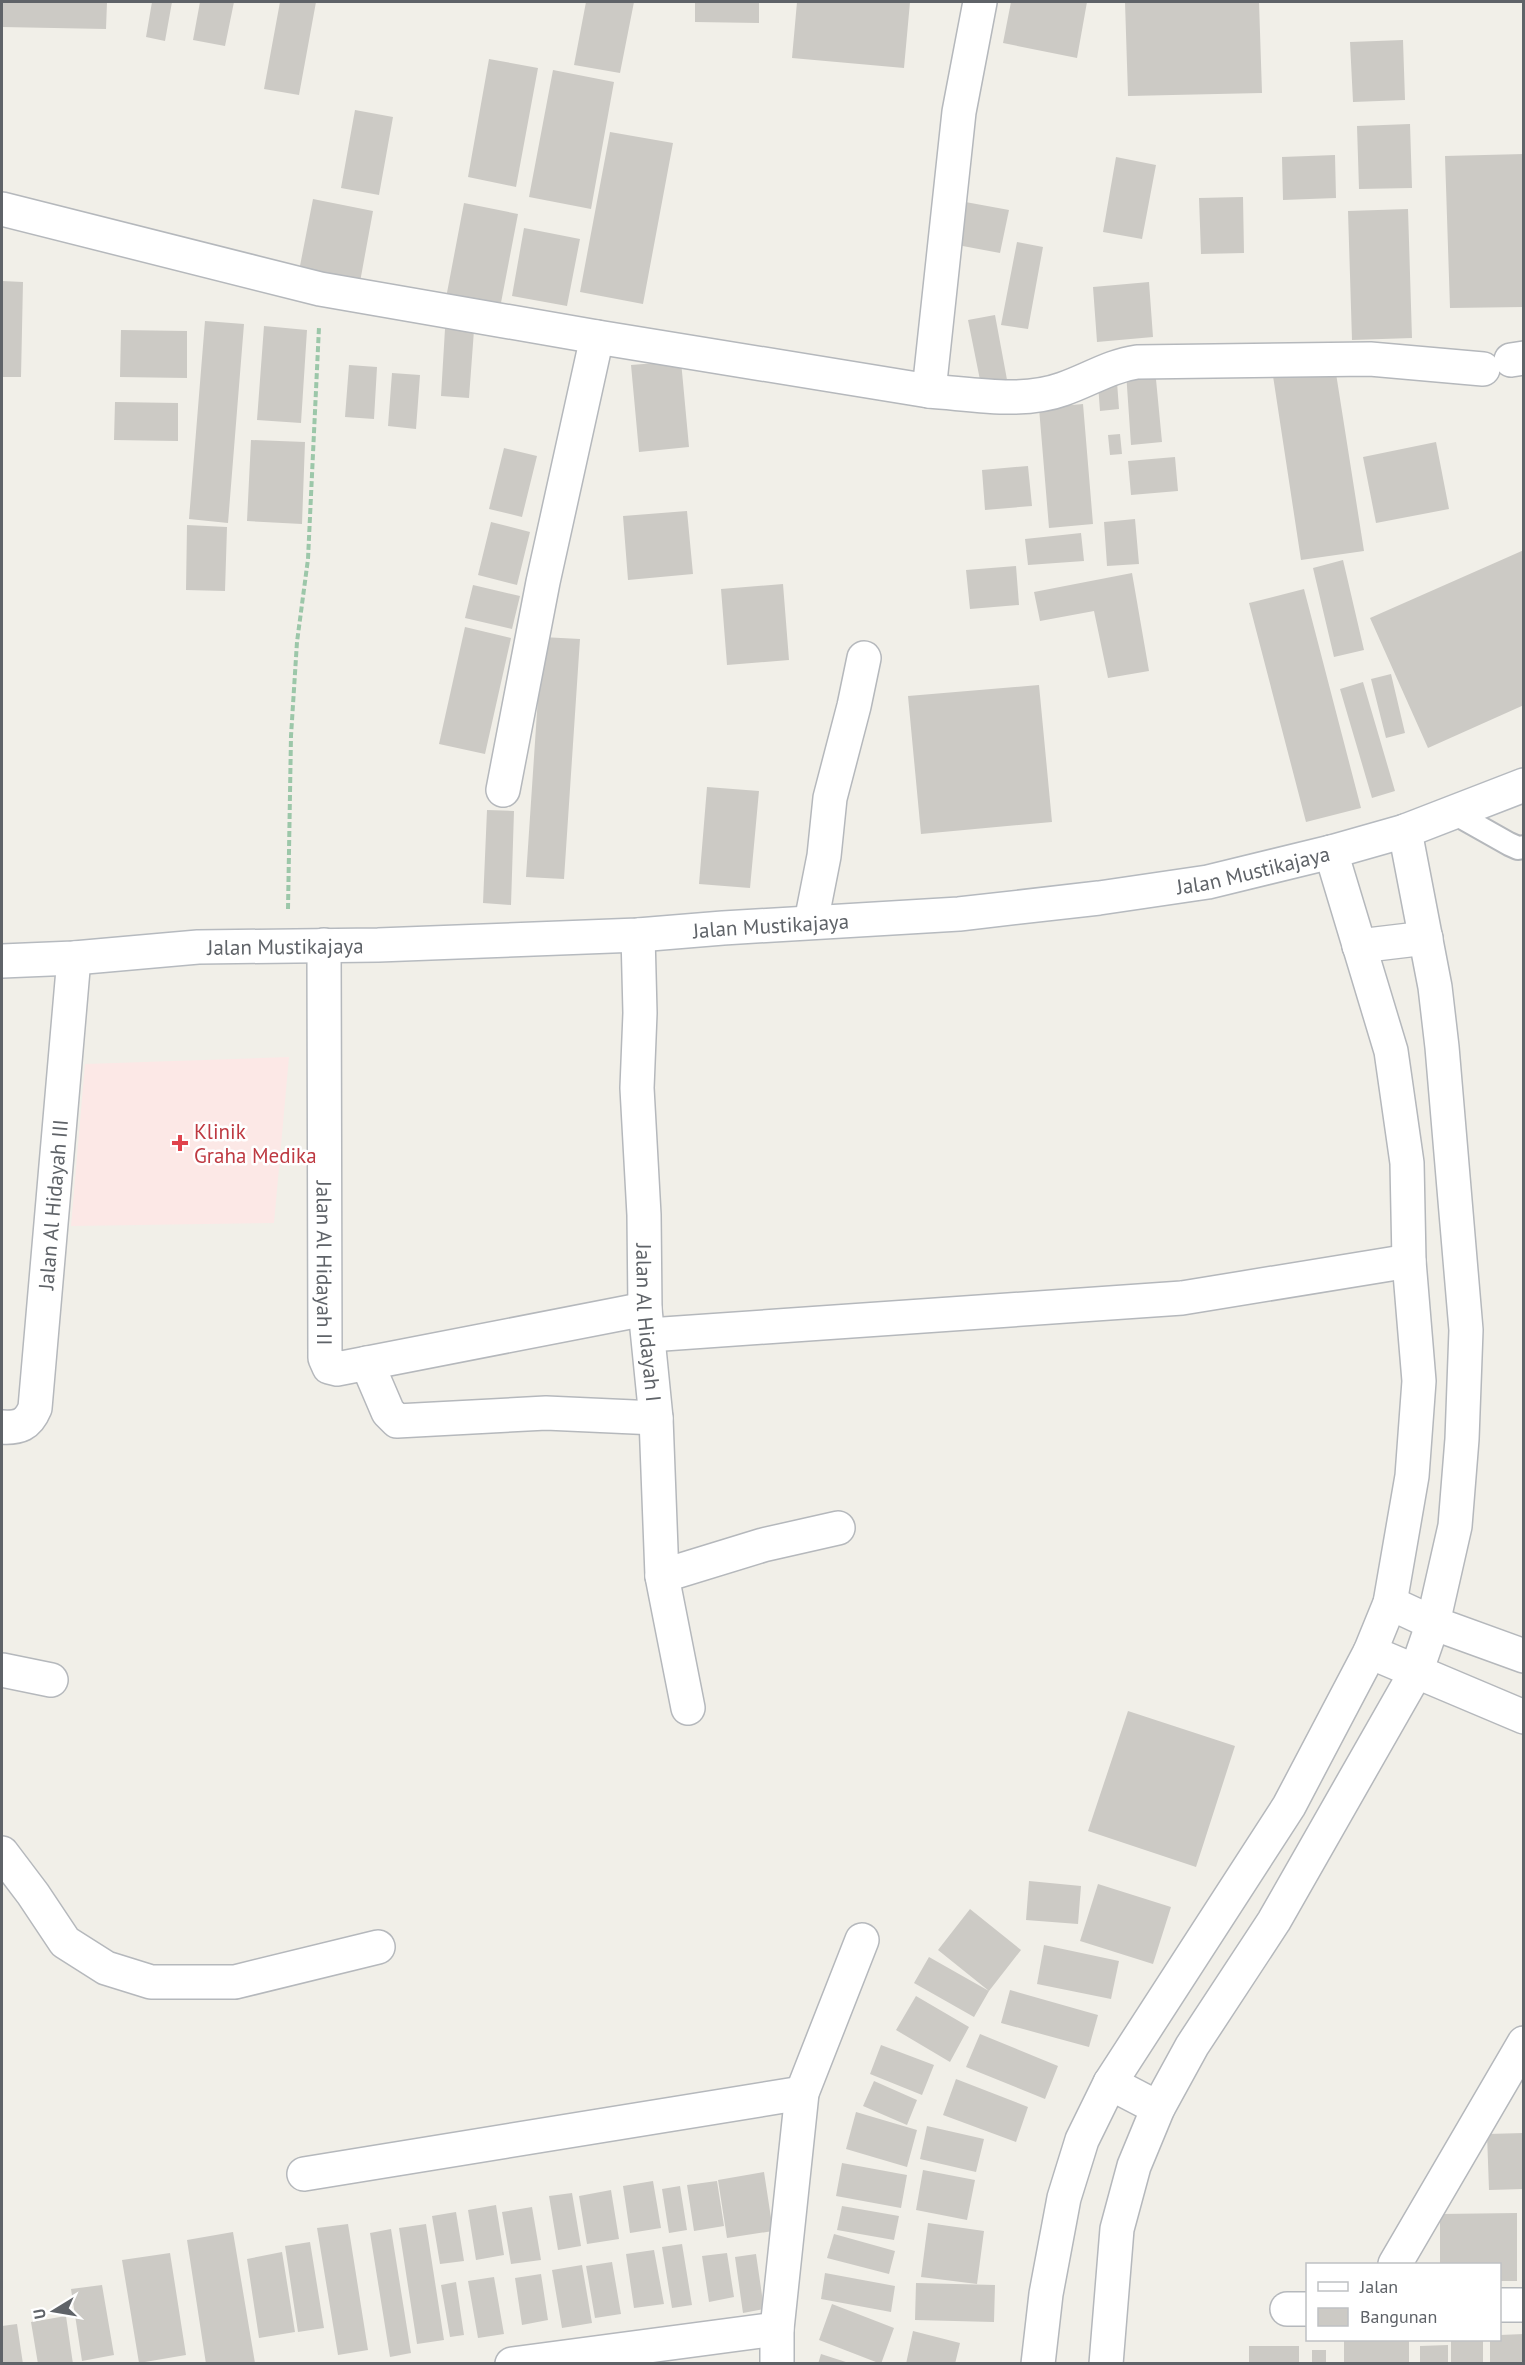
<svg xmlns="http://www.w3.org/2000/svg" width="1525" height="2365" viewBox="0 0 1525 2365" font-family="'PT Sans',sans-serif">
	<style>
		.medical { fill: #fce8e6 }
		.building { fill: #cccac5 }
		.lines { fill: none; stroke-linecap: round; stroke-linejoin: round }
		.lane-casing { stroke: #b5b8bc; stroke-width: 26 }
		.street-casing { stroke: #b5b8bc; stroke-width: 36 }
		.secondary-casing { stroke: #b6babf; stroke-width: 36 }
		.path { stroke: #9cc7a9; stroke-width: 4; stroke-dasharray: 6 3; stroke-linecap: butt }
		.lane { stroke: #fff; stroke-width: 22 }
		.street { stroke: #fff; stroke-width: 33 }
		.secondary { stroke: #fff; stroke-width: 33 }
		.health-dot { fill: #e0444e; stroke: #fff; stroke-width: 2 }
		.labels { text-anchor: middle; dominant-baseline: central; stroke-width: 5; stroke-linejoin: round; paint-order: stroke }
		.street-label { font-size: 21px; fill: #5f6368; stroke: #fff }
		.health-label { font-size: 21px; fill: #be3a42; stroke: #fff; text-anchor: start }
	</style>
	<rect width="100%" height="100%" fill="#f1efe8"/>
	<!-- medical -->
	<path class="medical" d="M 289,1057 L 274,1223 L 71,1226 L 85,1064 Z"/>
	<!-- building -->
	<path class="building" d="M 2,2 L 107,2 L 106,29 L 2,27 Z
		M 152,2 L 172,2 L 165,41 L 146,37 Z
		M 200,2 L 234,2 L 225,46 L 193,40 Z
		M 280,2 L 316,2 L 299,95 L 264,89 Z
		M 586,2 L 634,2 L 620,73 L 574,65 Z
		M 695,2 L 759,2 L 759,23 L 695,22 Z
		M 797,2 L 910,2 L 904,68 L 792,58 Z
		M 1011,2 L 1087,2 L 1077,58 L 1003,43 Z
		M 1125,2 L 1259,2 L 1262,93 L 1128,96 Z
		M 1403,40 L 1405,100 L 1353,102 L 1350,42 Z
		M 489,59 L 538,68 L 516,187 L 468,177 Z
		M 553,70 L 614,82 L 591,209 L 529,197 Z
		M 355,110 L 393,117 L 379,195 L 341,188 Z
		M 1410,124 L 1412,188 L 1359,189 L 1357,126 Z
		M 610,132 L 673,143 L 643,304 L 580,292 Z
		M 1524,154 L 1524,307 L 1450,308 L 1445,156 Z
		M 1335,155 L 1336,198 L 1283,200 L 1282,157 Z
		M 1116,157 L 1156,165 L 1142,239 L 1103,232 Z
		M 1243,197 L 1244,253 L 1201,254 L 1199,198 Z
		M 313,199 L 373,211 L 360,282 L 299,271 Z
		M 960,201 L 1009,210 L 1000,253 L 952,244 Z
		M 464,203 L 518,214 L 500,308 L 446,298 Z
		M 1408,209 L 1412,338 L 1352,340 L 1348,211 Z
		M 524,228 L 580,239 L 567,306 L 512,296 Z
		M 1017,242 L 1043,247 L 1028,329 L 1001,325 Z
		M 2,281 L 23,282 L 21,377 L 2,377 Z
		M 1149,282 L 1153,337 L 1097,342 L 1093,287 Z
		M 995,315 L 1008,385 L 982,390 L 968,320 Z
		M 205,321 L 244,324 L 228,523 L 189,519 Z
		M 264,326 L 307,330 L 301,423 L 257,420 Z
		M 445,329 L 474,330 L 469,398 L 441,396 Z
		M 121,330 L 187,331 L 187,378 L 120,377 Z
		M 681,361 L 689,447 L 639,452 L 631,365 Z
		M 349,365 L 377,367 L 374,419 L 345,417 Z
		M 1335,367 L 1364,551 L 1301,560 L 1273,376 Z
		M 1155,369 L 1162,442 L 1131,445 L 1126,372 Z
		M 392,373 L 420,375 L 416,429 L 388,426 Z
		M 1117,382 L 1119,409 L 1100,411 L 1098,384 Z
		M 115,402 L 178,403 L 178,441 L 114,440 Z
		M 1083,404 L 1093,524 L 1049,528 L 1039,408 Z
		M 1120,434 L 1122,454 L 1110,455 L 1108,435 Z
		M 251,440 L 305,442 L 302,524 L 247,521 Z
		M 1436,442 L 1449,509 L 1376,523 L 1363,457 Z
		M 504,448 L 537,456 L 522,517 L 489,509 Z
		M 1175,457 L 1178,491 L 1131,495 L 1128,461 Z
		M 1028,466 L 1032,506 L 985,510 L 982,470 Z
		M 687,511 L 693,574 L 628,580 L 623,516 Z
		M 1135,519 L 1139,564 L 1107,566 L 1104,522 Z
		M 491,522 L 530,532 L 517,585 L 478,575 Z
		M 187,525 L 227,527 L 225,591 L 186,590 Z
		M 1081,533 L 1084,561 L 1028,565 L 1025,539 Z
		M 1524,550 L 1524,705 L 1428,748 L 1370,618 Z
		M 1343,560 L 1364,650 L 1334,657 L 1313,568 Z
		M 1016,566 L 1019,605 L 970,609 L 966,570 Z
		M 1132,573 L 1149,671 L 1108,678 L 1094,611 L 1040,621 L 1034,592 Z
		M 783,584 L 789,660 L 727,665 L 721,589 Z
		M 473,585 L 520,596 L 512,629 L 465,618 Z
		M 1304,589 L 1361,808 L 1306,822 L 1249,603 Z
		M 465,627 L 511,638 L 485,754 L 439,744 Z
		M 542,637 L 580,639 L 564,879 L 526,877 Z
		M 1391,674 L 1405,733 L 1386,738 L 1371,679 Z
		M 1363,682 L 1395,791 L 1372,798 L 1340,689 Z
		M 1039,685 L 1052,822 L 921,834 L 908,696 Z
		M 707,787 L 759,791 L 750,888 L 699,884 Z
		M 487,810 L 514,811 L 511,905 L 483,903 Z
		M 1128,1711 L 1235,1746 L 1196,1867 L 1088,1831 Z
		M 1029,1881 L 1081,1886 L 1078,1924 L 1026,1920 Z
		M 1098,1884 L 1171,1907 L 1153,1964 L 1080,1941 Z
		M 970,1909 L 1021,1950 L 989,1991 L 938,1950 Z
		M 1044,1945 L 1119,1961 L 1111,1999 L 1037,1984 Z
		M 929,1957 L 989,1991 L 974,2017 L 914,1983 Z
		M 1010,1990 L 1098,2015 L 1089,2047 L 1001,2023 Z
		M 916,1996 L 969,2027 L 950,2062 L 896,2030 Z
		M 980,2034 L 1058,2066 L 1045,2099 L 966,2067 Z
		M 881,2045 L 934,2065 L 922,2095 L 870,2074 Z
		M 956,2079 L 1028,2107 L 1016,2142 L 943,2115 Z
		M 874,2081 L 917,2100 L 907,2125 L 863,2106 Z
		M 856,2112 L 917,2130 L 907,2167 L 846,2149 Z
		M 927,2126 L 984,2139 L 976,2172 L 920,2159 Z
		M 1524,2133 L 1524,2189 L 1489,2190 L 1487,2134 Z
		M 842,2163 L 907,2175 L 901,2208 L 836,2196 Z
		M 923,2170 L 975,2180 L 967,2220 L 916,2210 Z
		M 764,2172 L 773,2231 L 727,2238 L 718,2180 Z
		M 653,2181 L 661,2228 L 630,2233 L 623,2186 Z
		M 717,2181 L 724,2226 L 694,2231 L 687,2185 Z
		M 680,2186 L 687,2230 L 669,2233 L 662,2189 Z
		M 611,2190 L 619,2239 L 587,2244 L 579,2196 Z
		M 572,2193 L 581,2246 L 558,2250 L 549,2196 Z
		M 496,2205 L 504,2255 L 476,2260 L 468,2210 Z
		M 842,2206 L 899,2216 L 894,2240 L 837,2230 Z
		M 532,2207 L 541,2260 L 511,2264 L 502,2212 Z
		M 456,2212 L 464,2261 L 440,2264 L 432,2216 Z
		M 1517,2213 L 1517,2281 L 1500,2281 L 1500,2264 L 1440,2264 L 1440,2214 Z
		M 928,2223 L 984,2231 L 977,2284 L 921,2277 Z
		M 348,2224 L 368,2350 L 338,2355 L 317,2228 Z
		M 426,2224 L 444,2340 L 417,2344 L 399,2228 Z
		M 391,2229 L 411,2353 L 390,2357 L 370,2233 Z
		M 233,2232 L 255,2363 L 206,2364 L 187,2240 Z
		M 834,2234 L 895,2251 L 889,2274 L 827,2258 Z
		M 310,2242 L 324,2328 L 298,2332 L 285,2246 Z
		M 682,2244 L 692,2305 L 672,2308 L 662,2247 Z
		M 654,2250 L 664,2304 L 634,2308 L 626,2254 Z
		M 282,2252 L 295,2332 L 259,2338 L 247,2259 Z
		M 170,2253 L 186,2355 L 139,2363 L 122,2260 Z
		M 727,2253 L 734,2297 L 709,2302 L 702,2256 Z
		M 756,2254 L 764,2309 L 743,2313 L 735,2257 Z
		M 612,2262 L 621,2314 L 595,2318 L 586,2266 Z
		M 582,2265 L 592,2323 L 562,2328 L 552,2270 Z
		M 825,2273 L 895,2286 L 891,2312 L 821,2299 Z
		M 541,2274 L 548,2320 L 522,2325 L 515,2278 Z
		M 494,2277 L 504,2334 L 478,2338 L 468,2281 Z
		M 456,2282 L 464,2335 L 450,2337 L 441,2285 Z
		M 916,2283 L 995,2285 L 994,2322 L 915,2320 Z
		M 102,2285 L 114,2355 L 82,2361 L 71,2289 Z
		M 832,2304 L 894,2328 L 881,2364 L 819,2340 Z
		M 66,2316 L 73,2364 L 38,2364 L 31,2322 Z
		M 17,2324 L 23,2364 L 2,2364 L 2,2326 Z
		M 913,2331 L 960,2343 L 955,2364 L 906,2364 Z
		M 1524,2334 L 1524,2364 L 1490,2364 L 1490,2340 L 1500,2340 L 1500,2335 Z
		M 1483,2340 L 1483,2364 L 1451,2364 L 1451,2341 Z
		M 1344,2341 L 1409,2341 L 1409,2364 L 1344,2364 Z
		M 1448,2345 L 1448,2364 L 1420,2364 L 1420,2346 Z
		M 1249,2346 L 1299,2346 L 1299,2364 L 1249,2364 Z
		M 1312,2350 L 1326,2350 L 1326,2364 L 1312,2364 Z
		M 821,2354 L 849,2363 L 849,2364 L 818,2364 Z"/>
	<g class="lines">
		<defs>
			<path id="lane" d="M 1454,813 L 1509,844 L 1518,848 L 1524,847"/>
			<g id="street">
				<path d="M 2,209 L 320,289 L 597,337 L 929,391 L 959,112 L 980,2"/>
				<path d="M 1511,360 L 1524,358"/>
				<path d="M 929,391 C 972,394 1022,404 1063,389 C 1089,380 1110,366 1137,362 L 1370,359 L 1483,369"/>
				<path d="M 503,790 L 543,582 L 597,337"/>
				<path d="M 811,922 L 824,856 L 830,798 L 854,706 L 864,658"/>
				<path id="s1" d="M 638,935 L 640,1013 L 637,1088 L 644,1215 L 645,1309 L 656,1418 L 662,1576 L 688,1708"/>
				<path id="s2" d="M 324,945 L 325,1358 L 329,1367 L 337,1369 L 645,1309"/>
				<path d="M 1359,946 L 1426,938"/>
				<path d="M 649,1335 L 1182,1298 L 1409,1261"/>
				<path d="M 367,1363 L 388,1412 L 397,1421 L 546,1413 L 656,1418"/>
				<path id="s3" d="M 2,1427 C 19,1428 28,1425 35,1408 L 74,958"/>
				<path d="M 662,1576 L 763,1545 L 838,1528"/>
				<path d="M 1390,1603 L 1433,1623 L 1524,1656"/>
				<path d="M 1370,1652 L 1524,1717"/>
				<path d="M 2,1670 L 51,1680"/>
				<path d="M 2,1853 L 33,1894 L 65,1942 L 106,1968 L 151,1982 L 235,1982 L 378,1947"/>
				<path d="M 1110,2083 L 1158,2108"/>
				<path d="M 304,2174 L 802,2093"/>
				<path d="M 1395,2264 L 1524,2043"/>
				<path d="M 1500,2305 L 1524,2305"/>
				<path d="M 1287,2309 L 1308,2309"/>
				<path d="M 512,2364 L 777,2329"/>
				<path d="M 777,2364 L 777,2329 L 802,2093 L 862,1940"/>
				<path d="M 1038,2364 L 1046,2294 L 1064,2198 L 1082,2140 L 1110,2083 L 1289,1806 L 1370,1652 L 1390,1603 L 1412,1476 L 1419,1381 L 1409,1261 L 1407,1163 L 1391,1051 L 1331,852"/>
				<path d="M 1106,2364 L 1117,2229 L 1134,2166 L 1158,2108 L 1192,2046 L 1274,1921 L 1416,1672 L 1433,1623 L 1455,1526 L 1462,1439 L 1466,1330 L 1442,1047 L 1435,987 L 1405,831"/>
			</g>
			<g id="secondary">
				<path id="s4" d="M 2,961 L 74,958 L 198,947 L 378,945 L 638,935 L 723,928 L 959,914 L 1099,898 L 1208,882 L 1331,852 L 1405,831 L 1524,785"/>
			</g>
		</defs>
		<!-- lane casing -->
		<use href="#lane" class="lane-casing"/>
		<!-- street casing -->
		<use href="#street" class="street-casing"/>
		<!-- secondary casing -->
		<use href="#secondary" class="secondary-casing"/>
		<!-- path -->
		<path class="path" d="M 288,909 L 291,736 L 297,642 L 308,559 L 319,327"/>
		<!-- lane -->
		<use href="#lane" class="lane"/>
		<!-- street -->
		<use href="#street" class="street"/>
		<!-- secondary -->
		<use href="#secondary" class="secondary"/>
	</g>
	<!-- markers -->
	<path class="health-dot" d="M177 1134h6v6h6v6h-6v6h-6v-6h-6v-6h6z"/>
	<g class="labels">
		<!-- street labels -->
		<g class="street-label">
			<text stroke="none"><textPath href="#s4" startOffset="1256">Jalan Mustikajaya</textPath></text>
			<text stroke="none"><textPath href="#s4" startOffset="770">Jalan Mustikajaya</textPath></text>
			<text stroke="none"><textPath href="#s4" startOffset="284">Jalan Mustikajaya</textPath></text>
			<text stroke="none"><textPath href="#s3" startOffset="246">Jalan Al Hidayah III</textPath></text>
			<text stroke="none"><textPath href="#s2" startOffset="318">Jalan Al Hidayah II</textPath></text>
			<text stroke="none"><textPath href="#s1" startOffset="388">Jalan Al Hidayah I</textPath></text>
		</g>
		<!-- health labels -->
		<g class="health-label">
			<text x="194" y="1131">Klinik<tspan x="194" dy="24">Graha Medika</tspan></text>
		</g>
	</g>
	<!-- border -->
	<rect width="1525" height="2365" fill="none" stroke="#5f6368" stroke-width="6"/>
	<!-- legend -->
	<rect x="1306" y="2263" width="195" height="78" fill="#ffffff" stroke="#bfc1c3" stroke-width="1.5"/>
	<rect x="1318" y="2282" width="30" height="9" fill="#ffffff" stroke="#bfc1c3" stroke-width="1.5"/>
	<text x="1360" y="2293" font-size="18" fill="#5f6368">Jalan</text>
	<rect x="1318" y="2308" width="30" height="18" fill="#cccac5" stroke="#bfc1c3" stroke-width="1.5"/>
	<text x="1360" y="2323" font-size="18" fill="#5f6368">Bangunan</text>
	<!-- north arrow -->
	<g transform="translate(54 2311) rotate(259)" stroke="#ffffff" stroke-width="4.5" paint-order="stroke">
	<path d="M0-4.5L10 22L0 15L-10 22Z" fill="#5f6368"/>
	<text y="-9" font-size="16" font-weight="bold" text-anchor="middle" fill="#5f6368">U</text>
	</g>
</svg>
